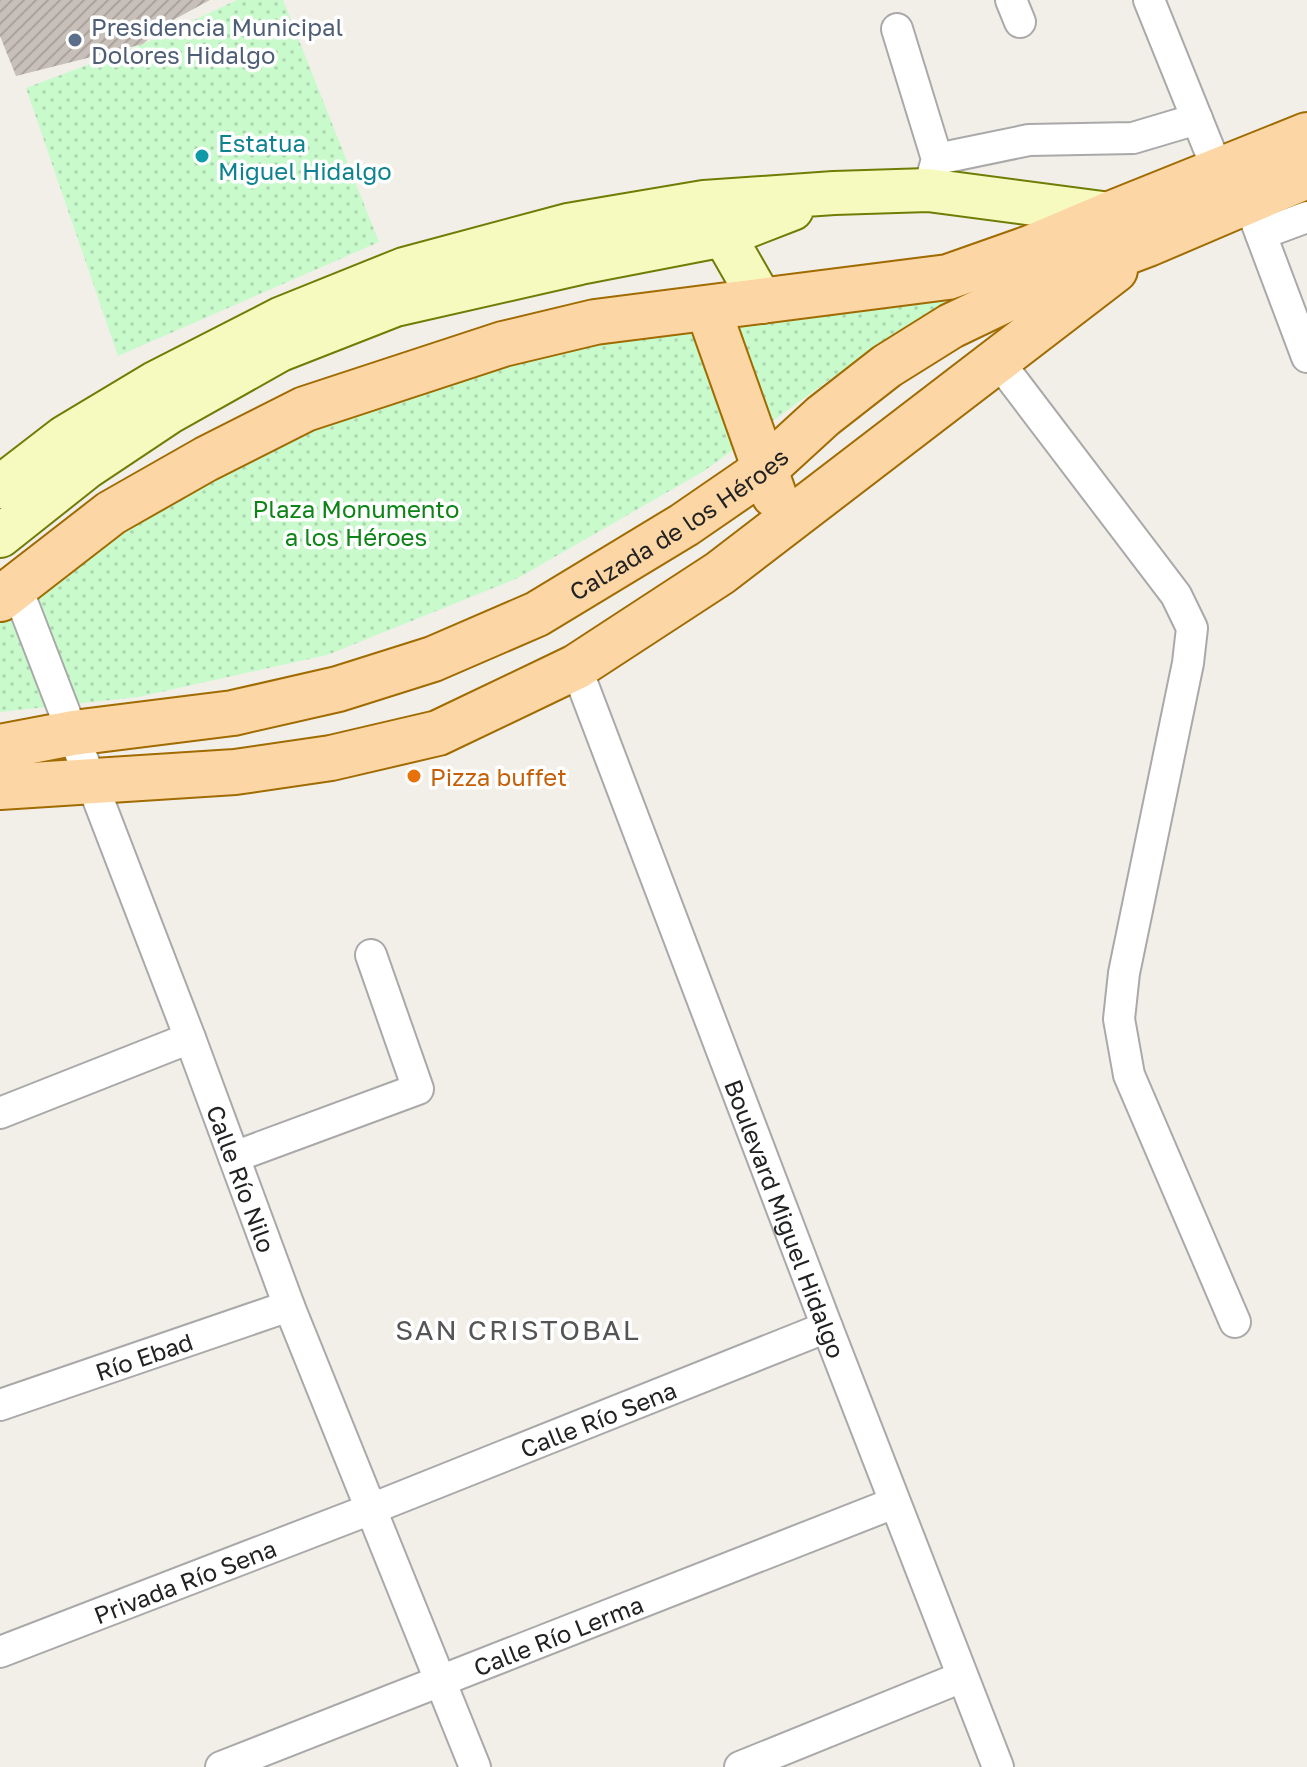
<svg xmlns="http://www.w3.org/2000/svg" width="1307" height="1767" viewBox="0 0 1307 1767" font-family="'Golos Text',sans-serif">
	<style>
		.park { fill: url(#park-dots) }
		.building { fill: url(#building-hatch) }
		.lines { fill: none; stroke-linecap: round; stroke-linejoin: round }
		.street-casing { stroke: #a9a9a9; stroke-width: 34 }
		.secondary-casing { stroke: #707d05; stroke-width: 46 }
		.primary-casing { stroke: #a06b00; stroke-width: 48 }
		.street { stroke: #fff; stroke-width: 30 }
		.secondary { stroke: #f7fabf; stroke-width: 42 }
		.primary { stroke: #fcd6a4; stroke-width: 44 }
		.service-dot { fill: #5c6f8a; stroke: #fff; stroke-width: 3 }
		.culture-dot { fill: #0f9aa8; stroke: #fff; stroke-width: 3 }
		.food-dot { fill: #e8710a; stroke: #fff; stroke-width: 3 }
		.labels { text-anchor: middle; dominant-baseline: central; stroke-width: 7; stroke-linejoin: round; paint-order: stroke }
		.service-label { font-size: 24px; fill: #4e5e75; stroke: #fff; text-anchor: start }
		.culture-label { font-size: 24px; fill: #0d838f; stroke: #fff; text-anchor: start }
		.park-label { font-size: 24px; fill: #0c8416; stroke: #fff }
		.street-label { font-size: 24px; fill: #222; stroke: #fff }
		.food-label { font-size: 24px; fill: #c56008; stroke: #fff; text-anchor: start }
		.quarter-label { font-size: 28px; letter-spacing: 2px; fill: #555; stroke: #fff }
	</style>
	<defs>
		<pattern id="park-dots" width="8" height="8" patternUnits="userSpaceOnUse" patternTransform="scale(2)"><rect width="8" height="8" fill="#c8facc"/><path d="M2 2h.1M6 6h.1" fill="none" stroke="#acd6af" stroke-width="1.8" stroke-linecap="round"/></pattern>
		<pattern id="building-hatch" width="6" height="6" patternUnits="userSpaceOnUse" patternTransform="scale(2)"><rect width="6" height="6" fill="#c7bfb8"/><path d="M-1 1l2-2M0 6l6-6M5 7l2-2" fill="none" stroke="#aba49e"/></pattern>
	</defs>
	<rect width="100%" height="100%" fill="#f2efe9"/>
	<!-- park -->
	<path class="park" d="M 237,0 L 283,0 L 379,242 L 118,356 L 26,88 L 143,44 Z
		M 969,286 L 836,375 L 704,471 L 518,578 L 327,655 L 138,697 L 0,712 L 0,604 L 313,416 L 596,328 Z"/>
	<!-- building -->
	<path class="building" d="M 0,0 L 210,0 L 164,25 L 143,44 L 16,76 L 0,36 Z"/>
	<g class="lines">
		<defs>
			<g id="street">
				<path d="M 1011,0 L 1020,22"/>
				<path d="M 1149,0 L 1218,171"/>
				<path d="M 897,29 L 937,159 L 932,177"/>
				<path d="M 937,159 L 1029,140 L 1133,138 L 1197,119"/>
				<path d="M 1248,200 L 1307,357"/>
				<path d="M 1261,234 L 1307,217"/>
				<path d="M 998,361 L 1176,595 L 1192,628 L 1188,663 L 1124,973 L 1119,1019 L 1129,1075 L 1235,1322"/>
				<path id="s1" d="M 16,586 L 190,1038 L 289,1306 L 475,1767"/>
				<path id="s2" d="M 576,667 L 827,1327 L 998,1767"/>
				<path d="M 0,1113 L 190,1038"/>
				<path d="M 234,1157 L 418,1089 L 371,955"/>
				<path id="s3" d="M 0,1405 L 289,1306"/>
				<path id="s4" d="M 0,1652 L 371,1509 L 827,1327"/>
				<path id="s5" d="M 221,1767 L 894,1503"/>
				<path d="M 740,1767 L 962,1677"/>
			</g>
			<path id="secondary" d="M 711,213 L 762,302
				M 0,487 L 65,437 L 155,383 L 282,318 L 404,269 L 568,225 L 704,202 L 834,193 L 928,190 L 1110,214
				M 0,536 L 87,467 L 168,413 L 280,350 L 395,305 L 580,263 L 725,235 L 792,209"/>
			<g id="primary">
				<path d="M 708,309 L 774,495"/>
				<path d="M 0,599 L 111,513 L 206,459 L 305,409 L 503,344 L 595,322 L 948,277 L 1030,248 L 1110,214 L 1307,135"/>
				<path id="s6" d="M 0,747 L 73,733 L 233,713 L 338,689 L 433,659 L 537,614 L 684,525 L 764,470 L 823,416 L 887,366 L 951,326 L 1026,290 L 1148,244 L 1307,176"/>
				<path d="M 0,787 L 235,772 L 331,758 L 438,733 L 576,667 L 720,573 L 1115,270"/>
			</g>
		</defs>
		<!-- street casing -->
		<use href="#street" class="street-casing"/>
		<!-- secondary casing -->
		<use href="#secondary" class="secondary-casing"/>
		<!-- primary casing -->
		<use href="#primary" class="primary-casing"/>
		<!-- street -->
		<use href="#street" class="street"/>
		<!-- secondary -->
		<use href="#secondary" class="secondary"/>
		<!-- primary -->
		<use href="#primary" class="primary"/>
	</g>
	<!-- markers -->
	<circle class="service-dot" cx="75" cy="40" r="8"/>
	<circle class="culture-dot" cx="202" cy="156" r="8"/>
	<circle class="food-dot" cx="414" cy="776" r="8"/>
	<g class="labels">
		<!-- service labels -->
		<g class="service-label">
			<text x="91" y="26">Presidencia Municipal<tspan x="91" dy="28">Dolores Hidalgo</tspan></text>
		</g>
		<!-- culture labels -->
		<g class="culture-label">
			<text x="218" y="142">Estatua<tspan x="218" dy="28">Miguel Hidalgo</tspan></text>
		</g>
		<!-- park labels -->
		<g class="park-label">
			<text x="356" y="508">Plaza Monumento<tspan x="356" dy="28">a los Héroes</tspan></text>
		</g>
		<!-- street labels -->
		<g class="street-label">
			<text stroke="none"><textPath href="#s6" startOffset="724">Calzada de los Héroes</textPath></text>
			<text stroke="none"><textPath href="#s1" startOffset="634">Calle Río Nilo</textPath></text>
			<text stroke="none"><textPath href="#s2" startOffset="590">Boulevard Miguel Hidalgo</textPath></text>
			<text stroke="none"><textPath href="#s3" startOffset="152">Río Ebad</textPath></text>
			<text stroke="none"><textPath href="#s4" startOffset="642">Calle Río Sena</textPath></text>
			<text stroke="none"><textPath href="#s4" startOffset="198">Privada Río Sena</textPath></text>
			<text stroke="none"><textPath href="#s5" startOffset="362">Calle Río Lerma</textPath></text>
		</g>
		<!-- food labels -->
		<g class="food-label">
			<text x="430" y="776">Pizza buffet</text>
		</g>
		<!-- quarter labels -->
		<g class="quarter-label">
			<text x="518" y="1329">SAN CRISTOBAL</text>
		</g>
	</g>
</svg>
